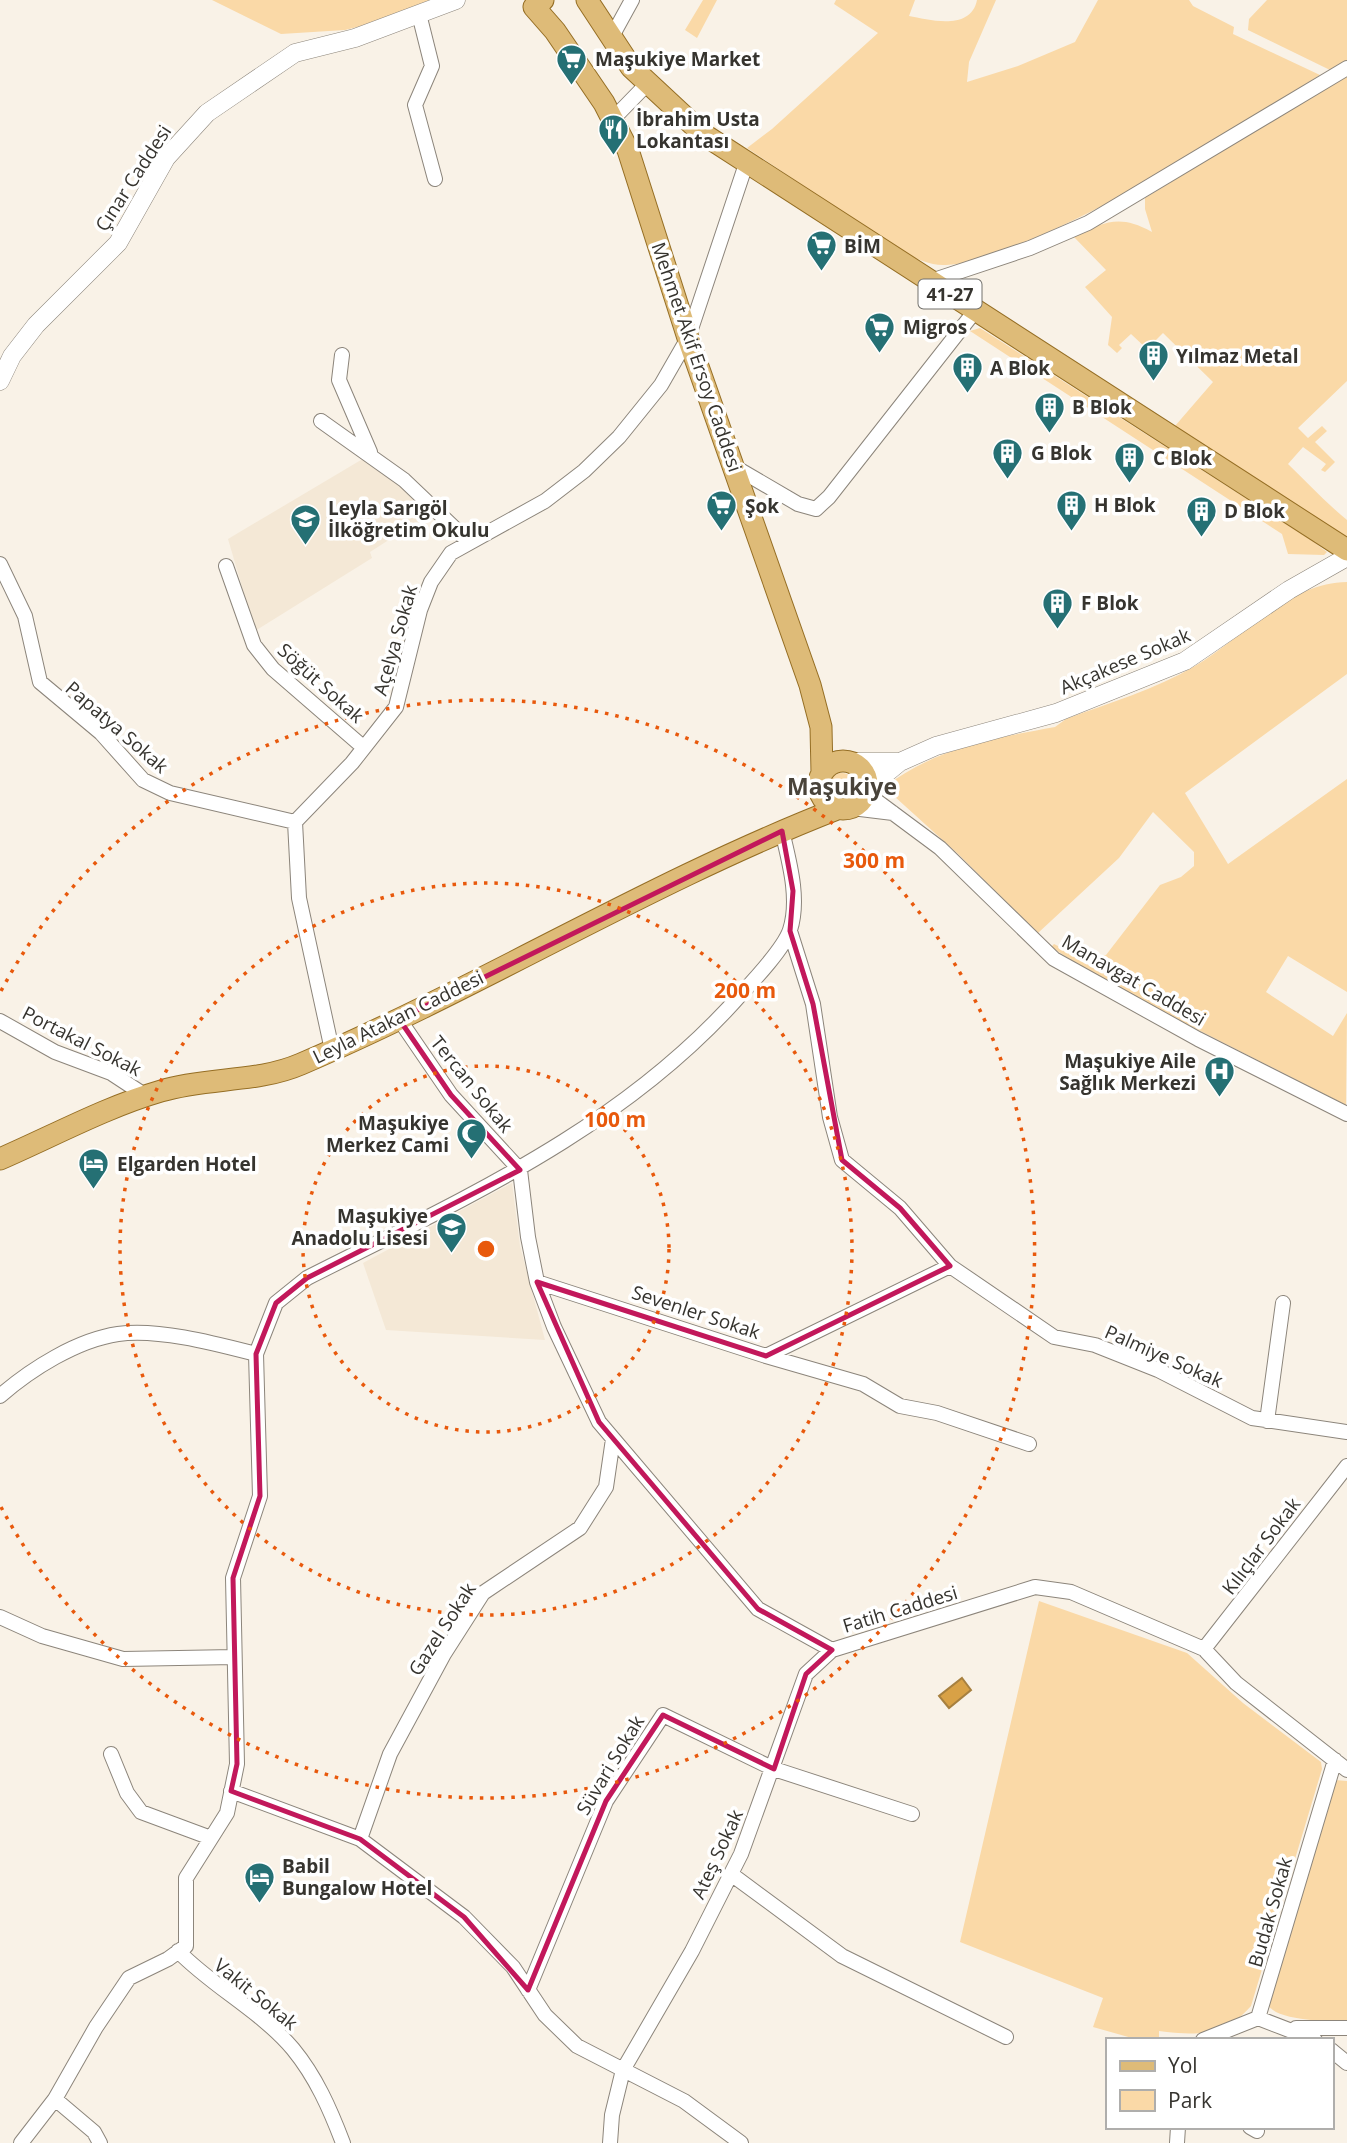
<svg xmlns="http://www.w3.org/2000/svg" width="1347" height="2143" viewBox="0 0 1347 2143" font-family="'Open Sans',sans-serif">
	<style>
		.built { fill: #f4e8d6 }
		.green { fill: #fad9a7 }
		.water { fill: #d8a146; stroke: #a7803f; stroke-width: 2 }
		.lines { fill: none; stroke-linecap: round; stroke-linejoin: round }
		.minor-casing { stroke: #8c857b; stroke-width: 16 }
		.tertiary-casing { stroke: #8c857b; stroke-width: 19 }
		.primary-casing { stroke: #956e24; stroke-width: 23 }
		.minor { stroke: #fff; stroke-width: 14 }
		.tertiary { stroke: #fff; stroke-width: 18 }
		.primary { stroke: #debb78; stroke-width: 21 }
		.marked { fill: none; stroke: #c2185b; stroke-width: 5; stroke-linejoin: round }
		.ring { fill: none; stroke: #e8590c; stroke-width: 3.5; stroke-dasharray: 3.5 7 }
		.labels { text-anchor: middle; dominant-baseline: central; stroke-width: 7; stroke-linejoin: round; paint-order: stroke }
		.shield { fill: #fff; stroke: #72716d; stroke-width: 2 }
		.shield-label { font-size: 18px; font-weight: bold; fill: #36342f }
		.poi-label { font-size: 19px; font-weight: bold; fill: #36342f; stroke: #fff; text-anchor: start }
		.street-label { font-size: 19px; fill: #36342f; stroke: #fff }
		.quarter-label { font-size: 23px; font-weight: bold; fill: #49433a; stroke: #fff }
		.centre { fill: #e8590c; stroke: #fff; stroke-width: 3.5 }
		.ring-label { font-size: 21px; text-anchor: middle; font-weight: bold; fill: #e8590c; stroke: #fff; stroke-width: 7; stroke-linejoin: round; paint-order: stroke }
	</style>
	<rect width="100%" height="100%" fill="#f9f2e7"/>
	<!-- built -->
	<path class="built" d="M 366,457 L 431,513 L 370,552 L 372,558 L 255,631 L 228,539 Z
		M 512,1183 L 520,1246 L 545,1340 L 386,1330 L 363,1263 Z"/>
	<!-- green -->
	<path class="green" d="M 212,0 L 430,0 L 369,24 L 345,30 L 281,34 Z
		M 703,0 L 717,0 L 697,38 L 685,30 Z
		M 836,0 L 915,0 L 909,16 C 930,20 971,31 977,0 L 996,0 L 969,62 L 967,82 L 1018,66 L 1075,42 L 1098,0 L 1189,0 L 1193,6 L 1234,27 L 1233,34 L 1320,75 C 1225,134 1131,198 1027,241 C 1001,252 974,264 946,265 C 931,266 918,259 905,254 L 747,148 L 772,129 L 878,33 L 834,4 Z
		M 1267,0 L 1347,0 L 1347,62 L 1330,70 L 1248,30 L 1249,19 Z
		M 1347,74 L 1347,381 L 1298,428 L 1308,438 L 1322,426 L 1327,431 L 1315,442 L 1335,462 L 1325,472 L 1321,470 L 1326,464 L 1303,447 L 1288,464 C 1308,483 1325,502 1347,520 L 1347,538 L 1175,426 L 1213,382 L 1163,333 L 1147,349 L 1131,334 L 1119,345 L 1122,348 L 1117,353 L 1108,345 L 1112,317 L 1085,287 L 1106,270 L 1073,236 C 1106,222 1119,214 1152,232 L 1145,209 L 1145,198 Z
		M 980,328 L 1311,540 L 1327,552 L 1324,555 L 1288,554 L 1282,534 L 970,331 Z
		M 1347,582 L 1347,674 L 1185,793 L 1228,864 L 1347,779 L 1347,992 L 1288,956 L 1266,992 L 1333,1036 L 1347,1013 L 1346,1105 L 1108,984 L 1051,947 L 1054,944 L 1078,956 L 1106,955 L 1160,885 L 1181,877 L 1194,866 L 1194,852 L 1153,812 L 1119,858 L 1038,933 L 957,853 L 884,787 C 939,747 990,739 1055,727 L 1066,719 C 1109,703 1156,689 1195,666 C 1244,637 1287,583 1347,582 Z
		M830 785a12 12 0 1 1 24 0a12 12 0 1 1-24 0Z
		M 1039,1601 L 1187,1653 L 1243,1703 L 1321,1762 L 1322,1769 L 1251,2006 C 1225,2036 1196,2036 1159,2031 L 1159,2040 L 1139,2040 L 1093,2027 L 1103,1998 L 960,1942 Z
		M 1335,1780 L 1347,1781 L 1347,2023 C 1330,2021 1273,2021 1268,2004 Z"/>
	<!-- water -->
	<path class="water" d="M 962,1678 L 971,1690 L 949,1708 L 939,1696 Z"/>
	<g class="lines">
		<defs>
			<path id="minor" d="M 419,14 L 432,66 L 415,105 L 435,179
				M 610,40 L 632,0
				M 613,119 L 647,84
				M 931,281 L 1030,248 L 1088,223 L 1347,68
				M 342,355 L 339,380 L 370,452
				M 321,421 L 404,480 L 468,541
				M 733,466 L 798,504 L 816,509 L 829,497 L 975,311
				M 0,564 L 25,616 L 40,682 L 101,733 L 143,780 L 170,793 L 295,822
				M 226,566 L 254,645 L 273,669 L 363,747
				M 866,793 L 940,848 L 1054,959 L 1198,1039 L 1347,1114
				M 852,808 L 893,813
				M 295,822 L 352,763 L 396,707 L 420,610 L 431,582 L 451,553 L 545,501 L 584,471 L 619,437 L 661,385 L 688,338 L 746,164
				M 295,822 L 299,898 L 332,1050
				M 790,931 L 813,1004 L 830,1117 L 842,1160 L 900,1208 L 950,1266 L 1054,1337 L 1095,1345 L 1158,1370 L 1252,1418 L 1347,1432
				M 399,1019 L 451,1095 L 520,1170 L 528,1237 L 537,1282 L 554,1327 L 599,1422 L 758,1609 L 832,1650 L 1035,1587 L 1071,1592 L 1204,1649 L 1236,1683 L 1347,1770
				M 0,1021 L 55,1052 L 111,1073 L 146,1096
				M 537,1282 L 766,1356 L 950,1266
				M 766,1356 L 863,1384 L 900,1406 L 937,1413 L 1029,1444
				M 0,1396 C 31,1369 77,1340 118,1334 C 158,1328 217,1344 256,1354
				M 1267,1421 L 1283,1303
				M 0,1617 L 42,1636 L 123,1659 L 234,1657
				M 1204,1649 L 1347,1466
				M 111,1754 L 127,1793 L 141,1812 L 211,1838
				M 231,1791 L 360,1839 L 464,1917 L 513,1967 L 545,2015 L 577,2046 L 684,2101 L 741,2143
				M 360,1839 L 390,1754 L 444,1654 L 483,1593 L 580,1528 L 606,1487 L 613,1439
				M 731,1874 L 842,1956 L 1006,2037
				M 178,1951 C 213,1987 261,2011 293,2049 C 316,2077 330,2109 343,2143
				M 528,1990 L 606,1801 L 663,1715 L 774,1769 L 912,1814
				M 1258,2018 L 1315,2040
				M 1296,2028 L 1347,2028
				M 1203,2040 L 1258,2018 L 1335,1760
				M 1331,2050 L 1347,2063
				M 55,2099 L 94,2132 L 100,2143
				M 1250,2127 L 1257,2131
				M 21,2143 L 55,2099 L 96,2027 L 129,1978 L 168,1959 L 186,1946 L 186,1878 L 227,1813 L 237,1764 L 233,1578 L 260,1496 L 256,1354 L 276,1303 L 307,1278 C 463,1199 624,1128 742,993 C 756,978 784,948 790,930 C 800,899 789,861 782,831
				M 610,2143 L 612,2115 L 623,2070 L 692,1951 L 741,1854 L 806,1674 L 832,1650
				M 1177,2143 L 1178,2127"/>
			<path id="tertiary" d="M 0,381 L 12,356 L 36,325 L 118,243 L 166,158 L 207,113 L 295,53 L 355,38 L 456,0
				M 851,762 L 900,762
				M 867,789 L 900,762 L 936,746 L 1056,713 L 1185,661 L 1289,590 L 1347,557"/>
			<path id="primary" d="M 543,0 L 534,7 L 555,31 L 604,103 L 628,150 L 688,338 L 810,685 L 821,727 L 822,773
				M 587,0 L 631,67 L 703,134 L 1347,550
				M819 785a24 24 0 1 1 48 0a24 24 0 1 1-48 0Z
				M 0,1159 C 53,1136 106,1107 161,1091 C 208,1077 257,1083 301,1064 C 483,986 652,881 837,809"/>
		</defs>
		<!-- minor casing -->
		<use href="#minor" class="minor-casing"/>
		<!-- tertiary casing -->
		<use href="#tertiary" class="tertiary-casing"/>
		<!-- primary casing -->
		<use href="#primary" class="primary-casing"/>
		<!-- minor -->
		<use href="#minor" class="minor"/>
		<!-- tertiary -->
		<use href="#tertiary" class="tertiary"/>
		<!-- primary -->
		<use href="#primary" class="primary"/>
	</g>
	<!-- marked area -->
	<path class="marked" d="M 782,831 L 793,891 L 790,931 L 813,1004 L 842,1160 L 900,1208 L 950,1266 L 766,1356 L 537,1282 L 599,1422 L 758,1609 L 832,1650 L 806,1674 L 774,1769 L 663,1715 L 606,1801 L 528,1990 L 464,1917 L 360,1839 L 231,1791 L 237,1764 L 233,1578 L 260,1496 L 256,1354 L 276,1303 L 307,1278 L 520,1170 L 451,1095 L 399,1019 Z"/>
	<!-- distance rings -->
	<g class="ring">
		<circle cx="486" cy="1249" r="183"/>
		<circle cx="486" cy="1249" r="366"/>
		<path d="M1 991A549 549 0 1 1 1 1507"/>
	</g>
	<!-- icons -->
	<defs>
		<symbol id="supermarket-pin" viewBox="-11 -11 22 30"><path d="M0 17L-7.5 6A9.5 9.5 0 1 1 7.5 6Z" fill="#257074" stroke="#fff"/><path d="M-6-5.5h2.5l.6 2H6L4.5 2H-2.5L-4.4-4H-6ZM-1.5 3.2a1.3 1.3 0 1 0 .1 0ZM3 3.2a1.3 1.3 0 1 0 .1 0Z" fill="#fff"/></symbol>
		<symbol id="restaurant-pin" viewBox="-11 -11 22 30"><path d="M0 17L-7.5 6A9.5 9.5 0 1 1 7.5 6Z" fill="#257074" stroke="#fff"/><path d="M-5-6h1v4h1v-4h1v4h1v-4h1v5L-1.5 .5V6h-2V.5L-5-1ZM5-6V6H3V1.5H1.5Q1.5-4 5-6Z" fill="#fff"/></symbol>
		<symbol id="building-pin" viewBox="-11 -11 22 30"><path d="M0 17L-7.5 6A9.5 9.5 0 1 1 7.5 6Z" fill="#257074" stroke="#fff"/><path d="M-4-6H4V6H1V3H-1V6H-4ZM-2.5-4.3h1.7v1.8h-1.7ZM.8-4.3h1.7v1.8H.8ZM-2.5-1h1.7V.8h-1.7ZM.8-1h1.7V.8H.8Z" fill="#fff"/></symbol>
		<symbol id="school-pin" viewBox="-11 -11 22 30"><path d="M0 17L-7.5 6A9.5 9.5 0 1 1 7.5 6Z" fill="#257074" stroke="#fff"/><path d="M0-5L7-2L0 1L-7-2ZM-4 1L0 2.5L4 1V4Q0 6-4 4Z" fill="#fff"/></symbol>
		<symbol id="hospital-pin" viewBox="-11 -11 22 30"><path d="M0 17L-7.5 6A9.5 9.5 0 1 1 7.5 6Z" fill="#257074" stroke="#fff"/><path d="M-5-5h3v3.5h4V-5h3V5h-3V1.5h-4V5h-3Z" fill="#fff"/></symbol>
		<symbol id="mosque-pin" viewBox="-11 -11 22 30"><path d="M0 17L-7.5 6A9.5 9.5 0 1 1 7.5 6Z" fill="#257074" stroke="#fff"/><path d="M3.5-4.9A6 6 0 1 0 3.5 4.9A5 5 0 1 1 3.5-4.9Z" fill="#fff"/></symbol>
		<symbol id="hotel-pin" viewBox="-11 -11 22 30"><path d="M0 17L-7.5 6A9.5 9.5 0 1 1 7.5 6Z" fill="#257074" stroke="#fff"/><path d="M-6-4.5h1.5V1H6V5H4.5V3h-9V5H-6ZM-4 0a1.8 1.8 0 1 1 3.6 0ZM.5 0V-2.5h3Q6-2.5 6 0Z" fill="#fff"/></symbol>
	</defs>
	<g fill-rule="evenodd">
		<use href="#supermarket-pin" x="554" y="42" width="35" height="47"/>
		<use href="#restaurant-pin" x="596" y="112" width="35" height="47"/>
		<use href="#supermarket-pin" x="804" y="228" width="35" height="47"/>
		<use href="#supermarket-pin" x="862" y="310" width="35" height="47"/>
		<use href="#building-pin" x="1136" y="338" width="35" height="47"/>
		<use href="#building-pin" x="950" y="350" width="35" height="47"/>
		<use href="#building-pin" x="1032" y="390" width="35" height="47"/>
		<use href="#building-pin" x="990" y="436" width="35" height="47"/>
		<use href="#building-pin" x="1112" y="440" width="35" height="47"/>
		<use href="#building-pin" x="1054" y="488" width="35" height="47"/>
		<use href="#supermarket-pin" x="704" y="488" width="35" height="47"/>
		<use href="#building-pin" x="1184" y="494" width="35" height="47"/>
		<use href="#school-pin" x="288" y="502" width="35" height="47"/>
		<use href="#building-pin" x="1040" y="586" width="35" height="47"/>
		<use href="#hospital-pin" x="1202" y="1054" width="35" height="47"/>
		<use href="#mosque-pin" x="454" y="1116" width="35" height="47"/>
		<use href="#hotel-pin" x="76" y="1146" width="35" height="47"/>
		<use href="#school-pin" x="434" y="1210" width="35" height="47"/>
		<use href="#hotel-pin" x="242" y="1860" width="35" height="47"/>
	</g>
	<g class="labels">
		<!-- shield labels -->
		<rect class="shield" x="918.5" y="279.5" width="63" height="29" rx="5"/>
		<g class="shield-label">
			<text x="950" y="294">41-27</text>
		</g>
		<!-- poi labels -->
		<g class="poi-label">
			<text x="595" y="59">Maşukiye Market</text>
			<text x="636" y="119">İbrahim Usta<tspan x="636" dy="22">Lokantası</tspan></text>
			<text x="844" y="246">BİM</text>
			<text x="903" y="327">Migros</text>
			<text x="1176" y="356">Yılmaz Metal</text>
			<text x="990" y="368">A Blok</text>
			<text x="1072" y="407">B Blok</text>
			<text x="1031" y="453">G Blok</text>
			<text x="1153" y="458">C Blok</text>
			<text x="1094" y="505">H Blok</text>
			<text x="745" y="506">Şok</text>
			<text x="328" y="508">Leyla Sarıgöl<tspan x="328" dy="22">İlköğretim Okulu</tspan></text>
			<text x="1224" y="511">D Blok</text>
			<text x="1081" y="603">F Blok</text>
			<text x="1196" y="1061" text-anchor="end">Maşukiye Aile<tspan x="1196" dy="22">Sağlık Merkezi</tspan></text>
			<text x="449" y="1123" text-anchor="end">Maşukiye<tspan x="449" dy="22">Merkez Cami</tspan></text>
			<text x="117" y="1164">Elgarden Hotel</text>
			<text x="428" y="1216" text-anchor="end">Maşukiye<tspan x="428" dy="22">Anadolu Lisesi</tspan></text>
			<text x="282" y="1866">Babil<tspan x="282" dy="22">Bungalow Hotel</tspan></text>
		</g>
		<!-- street labels -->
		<g class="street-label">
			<text transform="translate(133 178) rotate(-57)">Çınar Caddesi</text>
			<text transform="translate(697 357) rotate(71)">Mehmet Akif Ersoy Caddesi</text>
			<text transform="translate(395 640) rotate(-74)">Açelya Sokak</text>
			<text transform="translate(1125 661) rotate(-23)">Akçakese Sokak</text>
			<text transform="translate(321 683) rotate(42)">Söğüt Sokak</text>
			<text transform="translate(117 727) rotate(41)">Papatya Sokak</text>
			<text transform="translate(1134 980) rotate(30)">Manavgat Caddesi</text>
			<text transform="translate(398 1017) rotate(-26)">Leyla Atakan Caddesi</text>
			<text transform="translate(82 1041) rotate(27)">Portakal Sokak</text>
			<text transform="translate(472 1084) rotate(51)">Tercan Sokak</text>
			<text transform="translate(696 1312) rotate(18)">Sevenler Sokak</text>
			<text transform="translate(1164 1356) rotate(24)">Palmiye Sokak</text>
			<text transform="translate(1261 1546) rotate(-53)">Kılıçlar Sokak</text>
			<text transform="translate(900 1609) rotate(-17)">Fatih Caddesi</text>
			<text transform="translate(442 1629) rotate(-57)">Gazel Sokak</text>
			<text transform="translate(610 1765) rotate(-59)">Süvari Sokak</text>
			<text transform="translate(717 1854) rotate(-65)">Ateş Sokak</text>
			<text transform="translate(1270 1912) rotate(-74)">Budak Sokak</text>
			<text transform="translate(256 1994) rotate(39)">Vakit Sokak</text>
		</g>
		<!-- quarter labels -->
		<g class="quarter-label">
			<text x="842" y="786">Maşukiye</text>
		</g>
	</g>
	<circle cx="486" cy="1249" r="10" class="centre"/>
	<g class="ring-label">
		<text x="874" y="868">300 m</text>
		<text x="745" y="998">200 m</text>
		<text x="615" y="1127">100 m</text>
	</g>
	<!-- legend -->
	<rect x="1106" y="2038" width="228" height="91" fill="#ffffff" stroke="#afaeac" stroke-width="2"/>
	<rect x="1120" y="2061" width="35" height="10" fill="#debb78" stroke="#afaeac" stroke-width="2"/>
	<text x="1168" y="2073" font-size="21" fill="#36342f">Yol</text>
	<rect x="1120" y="2090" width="35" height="21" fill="#fad9a7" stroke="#afaeac" stroke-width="2"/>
	<text x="1168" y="2108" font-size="21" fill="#36342f">Park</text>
</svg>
